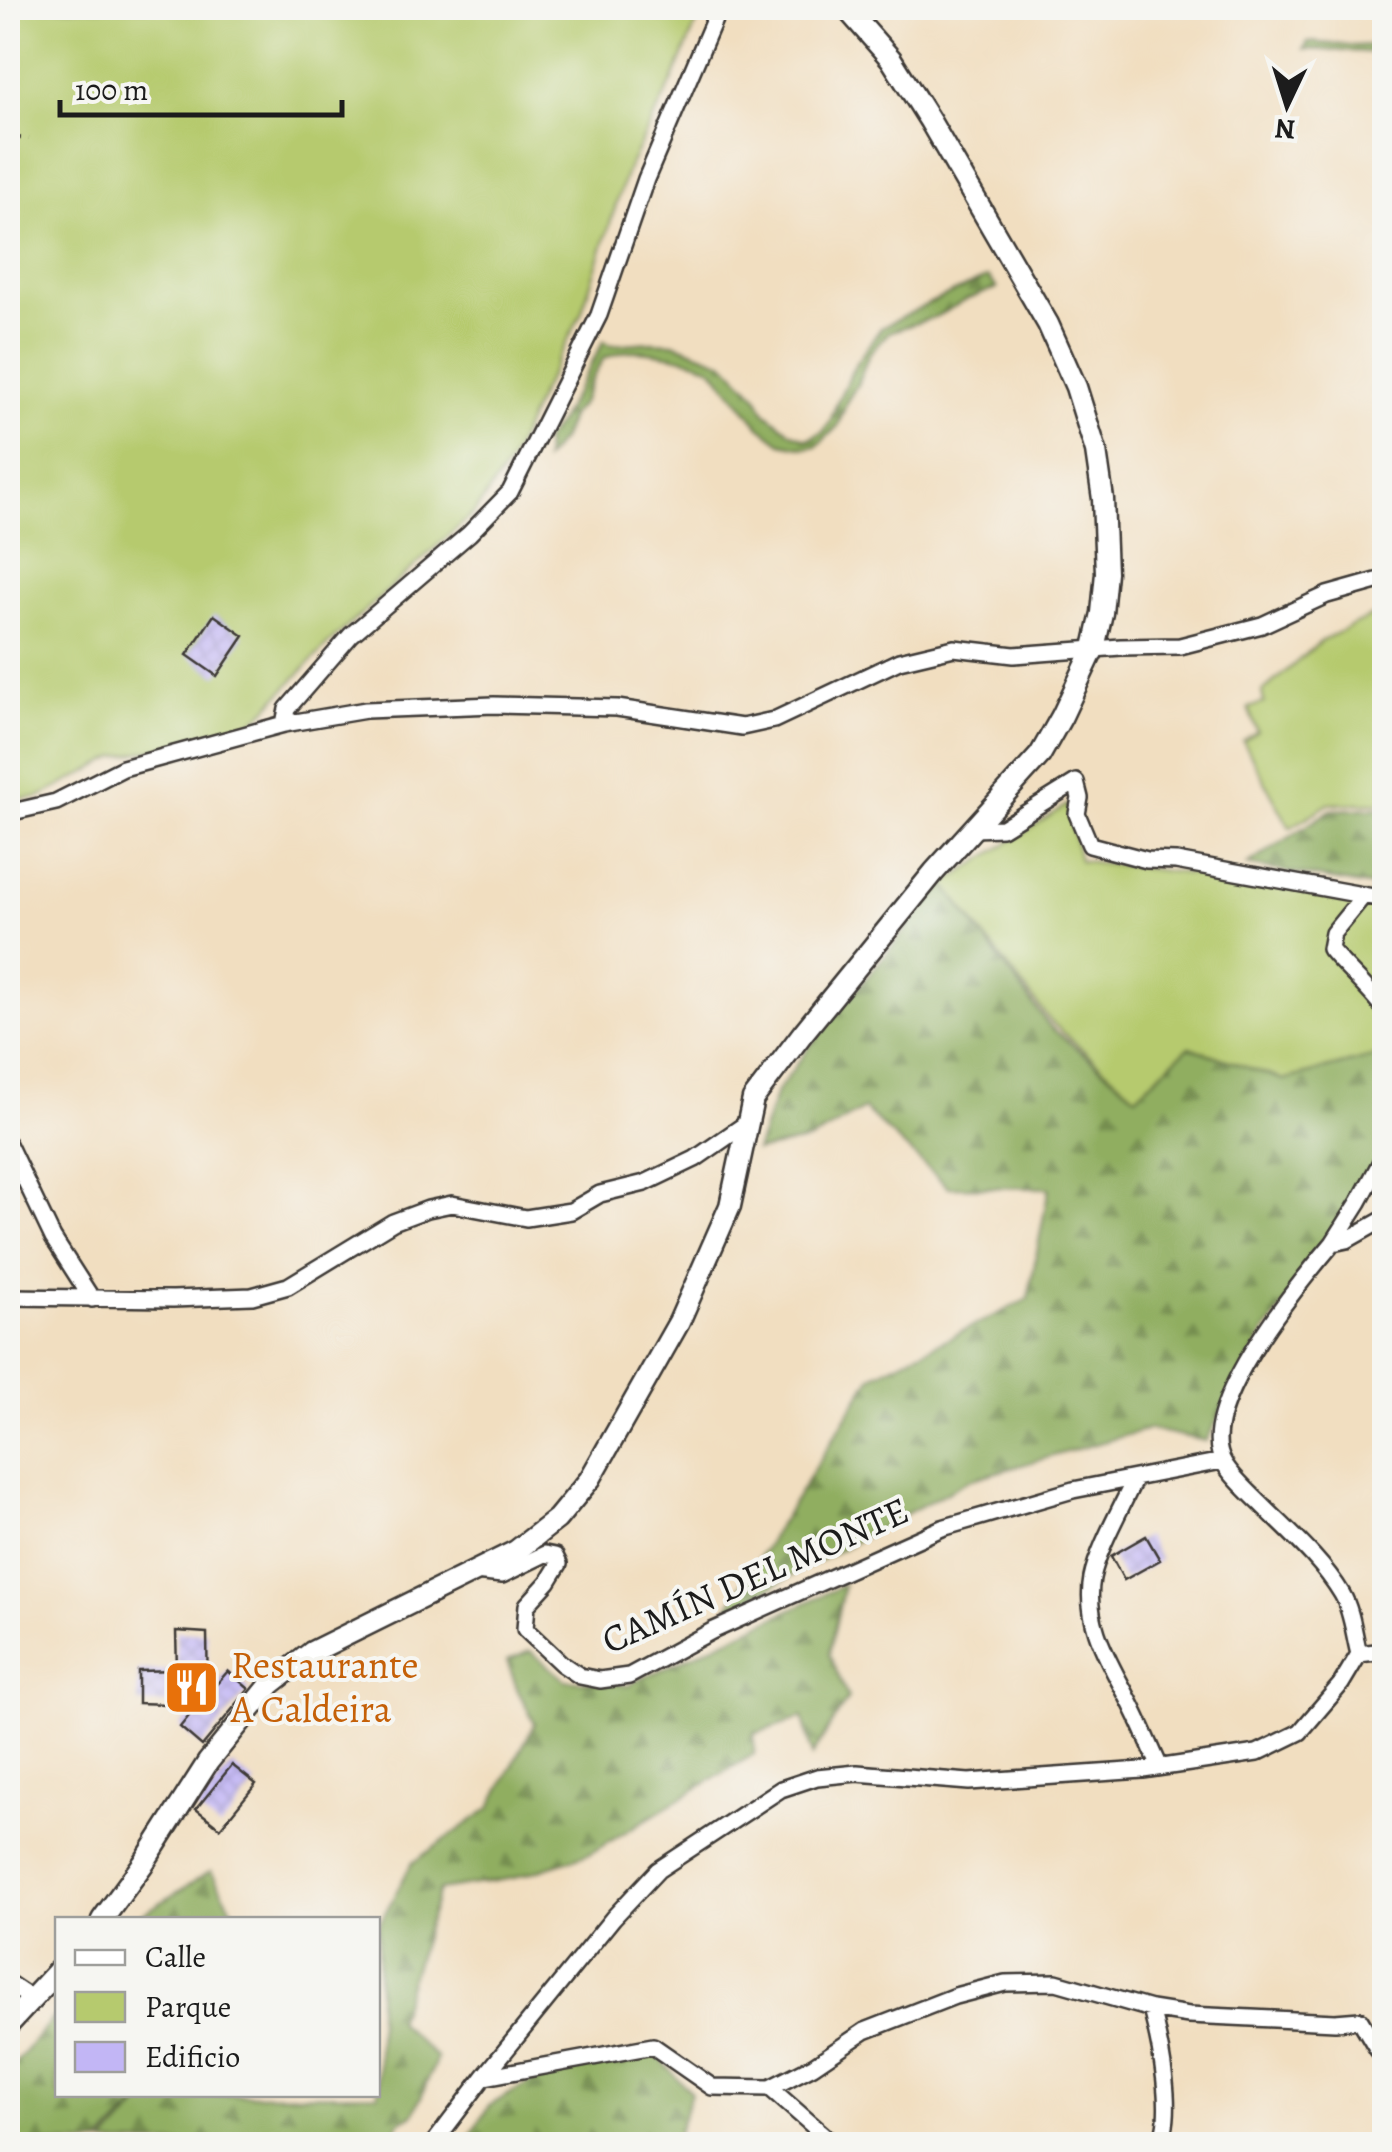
<svg xmlns="http://www.w3.org/2000/svg" width="1392" height="2152" viewBox="0 0 1392 2152" font-family="Alegreya,serif">
	<style>
		.green { fill: #b6ca6e; stroke: #697345; stroke-width: 2.5 }
		.forest { fill: url(#forest-firs); stroke: #56653e; stroke-width: 2.5 }
		.building { fill: url(#building-cross-hatch) }
		.lines { fill: none; stroke-linecap: round; stroke-linejoin: round }
		.minor-casing { stroke: #3c3935; stroke-width: 20 }
		.tertiary-casing { stroke: #3c3935; stroke-width: 25 }
		.path { stroke: #3c3935; stroke-width: 4; stroke-dasharray: 2.5 8; stroke-linecap: butt }
		.minor { stroke: #fff; stroke-width: 15 }
		.tertiary { stroke: #fff; stroke-width: 20 }
		.labels { text-anchor: middle; dominant-baseline: central; stroke-width: 8; stroke-linejoin: round; paint-order: stroke }
		.street-label { font-size: 38px; fill: #1c1c1c; stroke: #f6f6f2 }
		.food-label { font-size: 38px; fill: #c56008; stroke: #f6f6f2; text-anchor: start }
	</style>
	<defs>
		<pattern id="forest-firs" width="22" height="20" patternUnits="userSpaceOnUse" patternTransform="scale(2.5)"><rect width="22" height="20" fill="#90ae61"/><path d="M5 1l3.5 6h-7zM16 11l3.5 6h-7z" fill="#758d4f"/></pattern>
		<pattern id="building-cross-hatch" width="8" height="8" patternUnits="userSpaceOnUse" patternTransform="scale(2.5)"><rect width="8" height="8" fill="#c2b6f5"/><path d="M0 0l8 8M0 8l8-8" fill="none" stroke="#a69cd1"/></pattern>
	</defs>
	<rect width="100%" height="100%" fill="#f6f6f2"/>
	<filter id="ink" filterUnits="userSpaceOnUse"><feTurbulence type="fractalNoise" baseFrequency=".01" numOctaves="2"/><feDisplacementMap in="SourceGraphic" scale="20" xChannelSelector="R" yChannelSelector="G"/><feConvolveMatrix kernelMatrix="1 2 1 2 8 2 1 2 1" color-interpolation-filters="sRGB"/></filter>
	<filter id="wash" filterUnits="userSpaceOnUse"><feTurbulence type="fractalNoise" baseFrequency=".0048" numOctaves="4" result="noise"/><feDisplacementMap in="SourceGraphic" scale="40" xChannelSelector="R" yChannelSelector="G"/><feGaussianBlur stdDeviation="2.25" result="paint"/><feColorMatrix in="noise" values="0 0 0 0 0 0 0 0 0 0 0 0 0 0 0 0 0 1.4 0 .05"/><feComposite in="paint" operator="in"/></filter>
	<g filter="url(#wash)">
		<rect width="100%" height="100%" fill="#f1dec0"/>
		<!-- green -->
		<path class="green" d="M 8,8 L 703,8 L 672,82 L 627,171 L 581,314 L 539,396 L 509,463 L 474,513 L 328,644 L 244,732 L 116,757 L 39,797 L 8,800 Z
			M 1384,605 L 1384,803 L 1329,804 L 1290,828 L 1243,741 L 1257,731 L 1248,708 L 1264,703 L 1262,692 L 1321,641 L 1380,612 Z
			M 1067,805 L 1079,860 L 1384,898 L 1384,1054 L 1283,1080 L 1189,1047 L 1136,1096 L 1051,1022 L 944,884 Z"/>
		<!-- forest -->
		<path class="forest" d="M 1308,42 L 1355,46 L 1384,44 L 1384,53 L 1304,49 Z
			M 988,277 L 997,288 L 968,299 L 935,317 L 889,332 L 869,354 L 857,385 L 847,401 L 838,426 L 817,446 L 805,448 L 781,443 L 760,427 L 713,369 C 696,359 649,350 629,351 C 621,352 612,356 604,358 L 592,379 L 582,403 L 571,415 L 561,440 L 544,460 L 545,440 L 559,422 L 604,341 L 611,345 L 651,342 L 674,343 L 724,362 L 757,396 L 765,412 L 792,433 L 807,439 L 823,432 L 830,422 L 837,402 L 856,363 L 881,328 L 932,302 Z
			M 1384,808 L 1384,889 L 1247,865 L 1331,810 Z
			M 944,884 L 1050,1027 L 1136,1096 L 1189,1047 L 1283,1080 L 1384,1054 L 1384,1163 L 1265,1332 L 1206,1441 L 1148,1429 L 969,1480 L 725,1612 L 872,1376 L 1028,1299 L 1049,1188 L 948,1187 L 864,1109 L 810,1140 L 756,1151 L 776,1093 L 810,1046 Z
			M 844,1585 L 829,1654 L 848,1698 L 812,1756 L 803,1717 L 754,1734 L 754,1754 L 589,1854 L 514,1878 L 439,1890 L 397,2021 L 437,2058 L 414,2114 L 399,2122 L 393,2144 L 104,2144 L 149,2095 L 378,2094 L 378,1926 L 412,1863 L 490,1808 L 535,1723 L 518,1691 L 507,1661 L 530,1651 L 565,1680 L 628,1685 Z
			M 211,1871 L 238,1919 L 137,1919 L 141,1915 Z
			M 57,2013 L 58,2094 L 146,2095 L 100,2144 L 8,2144 L 8,2072 Z
			M 655,2053 L 691,2093 L 674,2144 L 465,2144 L 489,2106 L 546,2073 Z"/>
		<g id="blocks">
			<!-- building -->
			<path class="building" d="M 214,615 L 244,636 L 217,676 L 187,655 Z
				M 1146,1536 L 1160,1560 L 1124,1580 L 1111,1556 Z
				M 176,1631 L 207,1633 L 208,1694 L 228,1671 L 249,1689 L 202,1746 L 180,1727 L 198,1705 L 138,1703 L 138,1671 L 177,1670 Z
				M 232,1765 L 256,1784 L 220,1828 L 196,1809 Z"/>
		</g>
	</g>
	<g filter="url(#ink)">
		<use href="#blocks" fill-opacity="0" stroke="#3c3935" stroke-width="2.5"/>
		<g class="lines">
			<defs>
				<path id="minor" d="M 284,724 L 287,709 L 351,635 L 469,534 L 510,492 L 599,315 L 646,179 L 719,8
					M 8,813 L 56,802 L 123,768 L 284,724 L 366,710 L 494,705 L 617,708 L 742,727 L 774,720 L 899,661 L 954,648 L 1014,655 L 1121,647 L 1180,646 L 1262,625 L 1327,595 L 1384,579
					M 973,829 L 1002,828 L 1076,782 L 1080,798 L 1077,814 L 1090,845 L 1147,860 L 1176,861 L 1384,899
					M 1364,895 L 1333,933 L 1330,949 C 1347,970 1368,987 1384,1009
					M 8,1144 L 53,1238 L 92,1299
					M 1333,1243 L 1359,1202 L 1384,1156
					M 8,1297 L 173,1299 L 252,1296 L 288,1286 L 393,1222 L 428,1209 L 452,1204 L 526,1218 L 571,1211 L 600,1194 L 645,1183 L 695,1159 L 747,1123
					M 1135,1478 C 1122,1507 1098,1548 1092,1578 C 1083,1627 1114,1668 1134,1710 C 1143,1728 1151,1748 1160,1767
					M 475,1572 L 502,1575 L 545,1554 L 555,1556 L 559,1564 L 548,1582 L 527,1605 L 525,1629 L 562,1664 L 580,1676 L 600,1680 L 629,1676 L 712,1631 L 942,1528 L 1073,1490 L 1222,1461
					M 1359,1654 C 1354,1635 1352,1611 1342,1594 C 1321,1559 1289,1532 1260,1503 C 1248,1491 1232,1477 1224,1463 C 1192,1411 1300,1282 1333,1243 L 1347,1240 L 1384,1219
					M 8,1983 L 32,1999
					M 1151,2009 C 1159,2039 1177,2120 1158,2144
					M 484,2077 L 653,2046 L 712,2087 L 770,2088 L 813,2066 L 865,2031 L 955,1996 L 1005,1983 L 1056,1982 L 1151,2009 L 1189,2015 L 1335,2022 L 1360,2020 L 1378,2050
					M 770,2088 L 834,2144
					M 433,2144 L 484,2077 L 613,1918 L 658,1870 L 781,1789 L 817,1777 L 857,1773 L 969,1782 L 1143,1770 L 1257,1753 L 1300,1732 L 1341,1684 L 1359,1654 L 1384,1651"/>
				<path id="tertiary" d="M 102,1920 L 143,1864 L 208,1762 L 271,1684 L 312,1652 L 516,1551 L 557,1519 L 590,1479 L 679,1322 L 730,1206 L 753,1099 L 803,1033 L 934,872 L 1040,755 L 1062,716 L 1094,648 L 1102,613 L 1106,573 L 1103,499 L 1096,451 L 1076,387 L 1048,324 L 930,121 L 891,59 L 846,8
					M 8,2025 L 58,1971"/>
			</defs>
			<!-- minor casing -->
			<use href="#minor" class="minor-casing"/>
			<!-- tertiary casing -->
			<use href="#tertiary" class="tertiary-casing"/>
			<!-- path -->
			<path class="path" d="M 8,137 L 29,139"/>
			<!-- minor -->
			<use href="#minor" class="minor"/>
			<!-- tertiary -->
			<use href="#tertiary" class="tertiary"/>
		</g>
	</g>
	<!-- icons -->
	<defs>
		<symbol id="restaurant-square" viewBox="-11 -11 22 22"><rect x="-9" y="-9" width="18" height="18" rx="4" fill="#e8710a" stroke="#f6f6f2"/><path d="M-5-6h1v4h1v-4h1v4h1v-4h1v5L-1.5 .5V6h-2V.5L-5-1ZM5-6V6H3V1.5H1.5Q1.5-4 5-6Z" fill="#fff"/></symbol>
	</defs>
	<g fill-rule="evenodd">
		<use href="#restaurant-square" x="160" y="1656" width="63" height="63"/>
	</g>
	<g class="labels">
		<!-- street labels -->
		<g class="street-label">
			<text transform="translate(755 1575) rotate(-24)">CAMÍN DEL MONTE</text>
		</g>
		<!-- food labels -->
		<g class="food-label">
			<text x="231" y="1665">Restaurante<tspan x="231" dy="44">A Caldeira</tspan></text>
		</g>
	</g>
	<!-- margin -->
	<rect width="1392" height="2152" fill="none" stroke="#f6f6f2" stroke-width="40"/>
	<!-- legend -->
	<rect x="55" y="1917" width="325" height="180" fill="#f6f6f2" stroke="#9f9f9c" stroke-width="2.5"/>
	<rect x="75" y="1950" width="50" height="15" fill="#ffffff" stroke="#9f9f9c" stroke-width="2.5"/>
	<text x="145" y="1967" font-size="30" fill="#1c1c1c">Calle</text>
	<rect x="75" y="1992" width="50" height="30" fill="#b6ca6e" stroke="#9f9f9c" stroke-width="2.5"/>
	<text x="145" y="2017" font-size="30" fill="#1c1c1c">Parque</text>
	<rect x="75" y="2042" width="50" height="30" fill="#c2b6f5" stroke="#9f9f9c" stroke-width="2.5"/>
	<text x="145" y="2067" font-size="30" fill="#1c1c1c">Edificio</text>
	<!-- north arrow -->
	<g transform="translate(1287 105) rotate(184)" stroke="#f6f6f2" stroke-width="8" paint-order="stroke">
	<path d="M0-8L18 38L0 25L-18 38Z" fill="#1c1c1c"/>
	<text y="-15" font-size="28" font-weight="bold" text-anchor="middle" fill="#1c1c1c">N</text>
	</g>
	<!-- scale -->
	<path d="M60 100v15h282v-15" fill="none" stroke="#1c1c1c" stroke-width="5"/>
	<text x="75" y="100" font-size="30" fill="#1c1c1c" stroke="#f6f6f2" stroke-width="8" paint-order="stroke">100 m</text>
</svg>
